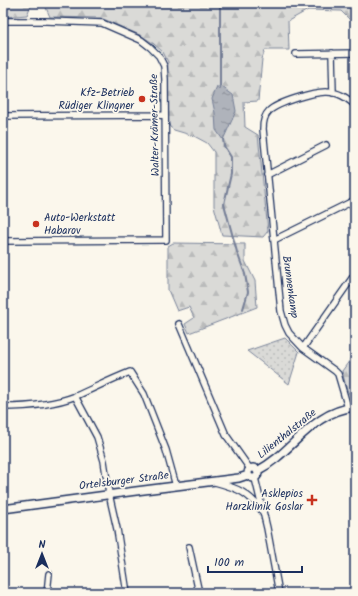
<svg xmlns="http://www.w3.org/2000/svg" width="358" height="596" viewBox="0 0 358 596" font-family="Kalam,sans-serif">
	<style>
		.grass { fill: url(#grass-dots); stroke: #7a849a }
		.forest { fill: url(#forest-firs); stroke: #7a849a }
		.water { fill: url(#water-ripples); stroke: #747e96 }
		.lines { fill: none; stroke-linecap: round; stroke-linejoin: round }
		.stream { stroke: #747e96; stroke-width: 2 }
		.minor-casing { stroke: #1b2f5e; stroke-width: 8 }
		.tertiary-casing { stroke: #1b2f5e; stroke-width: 10 }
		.minor { stroke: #fbf7ec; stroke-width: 5.5 }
		.tertiary { stroke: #fbf7ec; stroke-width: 7 }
		.poi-dot { fill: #c8321e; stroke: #fbf7ec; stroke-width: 1.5 }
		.labels { text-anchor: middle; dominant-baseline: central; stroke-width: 3.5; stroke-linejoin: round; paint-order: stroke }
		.poi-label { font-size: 11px; fill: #1b2f5e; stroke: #fbf7ec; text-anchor: end }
		.street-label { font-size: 11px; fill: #1b2f5e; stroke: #fbf7ec }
	</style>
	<defs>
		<pattern id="grass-dots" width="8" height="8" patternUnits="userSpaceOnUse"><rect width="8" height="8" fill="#dadad7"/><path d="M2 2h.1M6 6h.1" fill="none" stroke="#babbbb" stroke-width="1.8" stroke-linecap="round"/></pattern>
		<pattern id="forest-firs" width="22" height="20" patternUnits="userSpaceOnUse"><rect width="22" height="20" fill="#dadad7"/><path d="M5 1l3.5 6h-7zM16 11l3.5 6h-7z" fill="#babbbb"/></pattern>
		<pattern id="water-ripples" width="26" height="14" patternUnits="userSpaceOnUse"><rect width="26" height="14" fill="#afb3bb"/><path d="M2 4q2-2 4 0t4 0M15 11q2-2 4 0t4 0" fill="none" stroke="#8e929b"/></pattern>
	</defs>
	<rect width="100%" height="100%" fill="#fbf7ec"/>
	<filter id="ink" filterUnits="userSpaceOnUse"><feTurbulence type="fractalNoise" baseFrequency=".025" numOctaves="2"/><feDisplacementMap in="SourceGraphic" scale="8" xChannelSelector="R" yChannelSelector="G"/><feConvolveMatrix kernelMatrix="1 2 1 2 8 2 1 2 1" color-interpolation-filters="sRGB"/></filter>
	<g filter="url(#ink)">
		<!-- grass -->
		<path class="grass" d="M 285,338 L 299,352 L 289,384 L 247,351 Z"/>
		<!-- forest -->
		<path class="forest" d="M 4,3 L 30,3 L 31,5 L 27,15 L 4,17 Z
			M 44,3 L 355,3 L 355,25 L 341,11 L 308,10 L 288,21 L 289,50 L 265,50 L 262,59 L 258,101 L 244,102 L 245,127 L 258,135 L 268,231 L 263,237 L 222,235 L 214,206 L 214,152 L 207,143 L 194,136 L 174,130 L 170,127 L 167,119 L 167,80 L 168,62 L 163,52 L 154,44 L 142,36 L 101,18 L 50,17 Z
			M 173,243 L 245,244 L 245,261 L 255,281 L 257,307 L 189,333 L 185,324 L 194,318 L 189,307 L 177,311 L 168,290 L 168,246 Z
			M 355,353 L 355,400 C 346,395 345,381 342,371 Z"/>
		<!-- water -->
		<path class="water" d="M 217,87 L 222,87 L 233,95 L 236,111 L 223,140 L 216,130 L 215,113 L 212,99 Z"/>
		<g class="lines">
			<!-- stream -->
			<path class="stream" d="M 220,89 L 220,3
				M 223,139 L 224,146 L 231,157 L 231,174 L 224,204 L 237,252 L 245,274 L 248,292 L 243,309"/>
			<defs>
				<path id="minor" d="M 3,21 L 46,21 L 102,23 L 141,40 L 150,47 L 159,56 L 164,66 L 165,79 L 166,240 L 3,241
					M 332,53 L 333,93
					M 296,54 L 355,53
					M 355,105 C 347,98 339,92 327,92 C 315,91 277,103 269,111 C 264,116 263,122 263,129 L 274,240 L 355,200
					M 3,116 L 165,115
					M 267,175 L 326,145
					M 351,202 L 355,210
					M 274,240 L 281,311 L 285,325 L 289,333 L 303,348 L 335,371 L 338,374 L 348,408
					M 179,324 L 226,435 L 250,469
					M 303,348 L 355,274
					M 75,396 L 97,437 L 104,461 L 109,494 L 117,529 L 127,593
					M 3,407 C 27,407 53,405 76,396 C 94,388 112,379 130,372 L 144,394 L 166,450 L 176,486
					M 255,478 L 267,528 L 279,593
					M 215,482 C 237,488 248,492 262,511
					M 189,547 L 199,593
					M 47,593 L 49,574"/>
				<path id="tertiary" d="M248 473a5 5 0 1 1 10 0a5 5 0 1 1-10 0Z
					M 257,471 C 294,452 310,412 355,407
					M 3,509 L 136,491 L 239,478 L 248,475"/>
			</defs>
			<!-- minor casing -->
			<use href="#minor" class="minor-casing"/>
			<!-- tertiary casing -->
			<use href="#tertiary" class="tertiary-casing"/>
			<!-- minor -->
			<use href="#minor" class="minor"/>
			<!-- tertiary -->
			<use href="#tertiary" class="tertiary"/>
		</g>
	</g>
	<!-- markers -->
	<g class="poi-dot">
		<circle cx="142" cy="99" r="4"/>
		<circle cx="36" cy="224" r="4"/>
		<path d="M310 494h4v4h4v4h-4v4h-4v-4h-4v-4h4z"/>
	</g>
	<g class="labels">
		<!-- poi labels -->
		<g class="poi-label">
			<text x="134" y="93">Kfz-Betrieb<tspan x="134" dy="13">Rüdiger Klingner</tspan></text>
			<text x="44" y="218" text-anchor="start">Auto-Werkstatt<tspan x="44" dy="13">Habarov</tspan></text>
			<text x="303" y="494">Asklepios<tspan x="303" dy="13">Harzklinik Goslar</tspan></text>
		</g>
		<!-- street labels -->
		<g class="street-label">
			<text transform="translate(155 125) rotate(-91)">Walter-Krämer-Straße</text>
			<text transform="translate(290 287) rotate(82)">Brunnenkamp</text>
			<text transform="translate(287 434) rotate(-39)">Lilienthalstraße</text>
			<text transform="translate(124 481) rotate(-7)">Ortelsburger Straße</text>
		</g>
	</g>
	<!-- margin -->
	<rect width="358" height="596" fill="none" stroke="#fbf7ec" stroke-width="16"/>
	<rect x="8" y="8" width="342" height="580" fill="none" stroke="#1b2f5e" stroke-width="1.5" filter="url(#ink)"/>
	<!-- north arrow -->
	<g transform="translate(42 554)" stroke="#fbf7ec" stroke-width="3" paint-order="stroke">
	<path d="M0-3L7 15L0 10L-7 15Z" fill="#1b2f5e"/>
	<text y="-6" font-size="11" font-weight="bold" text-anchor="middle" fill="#1b2f5e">N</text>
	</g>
	<!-- scale -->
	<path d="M208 566v6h94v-6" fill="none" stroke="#1b2f5e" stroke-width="2"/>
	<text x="214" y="566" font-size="12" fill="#1b2f5e" stroke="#fbf7ec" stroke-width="3" paint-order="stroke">100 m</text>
</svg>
